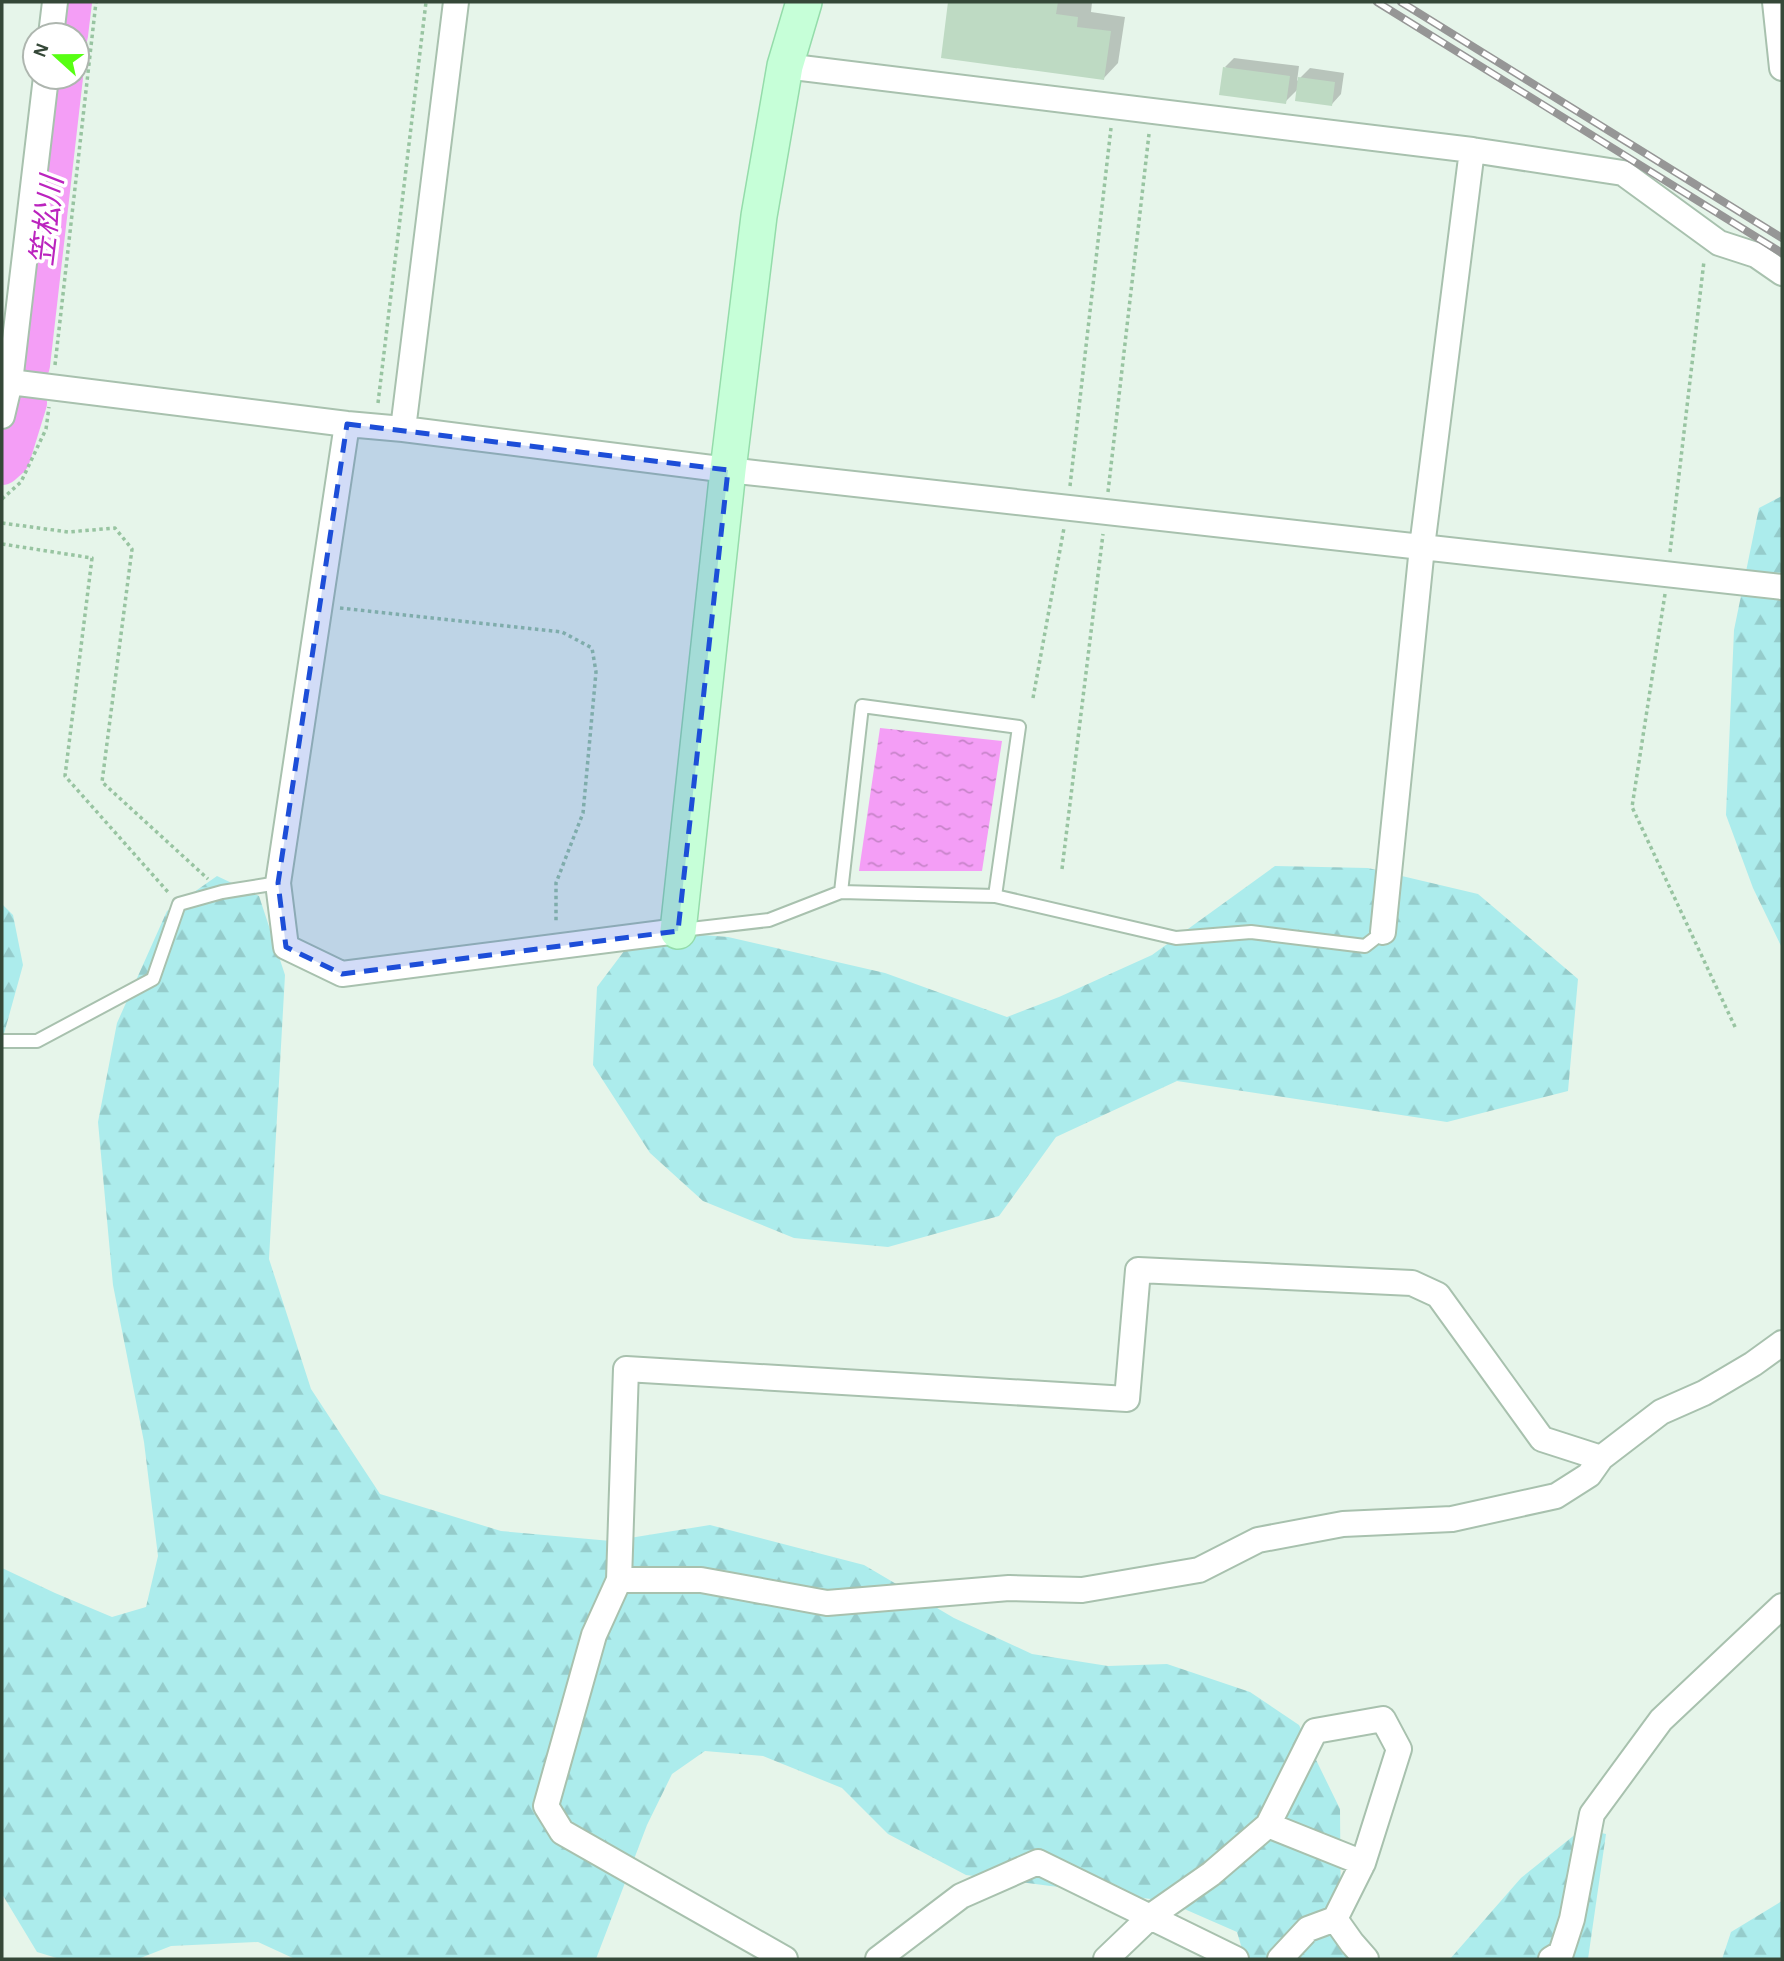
<svg xmlns="http://www.w3.org/2000/svg" width="1784" height="1961" viewBox="0 0 1784 1961" font-family="'Alegreya Sans','Noto Sans JP',sans-serif">
	<style>
		.forest { fill: url(#forest-firs) }
		.water { fill: url(#water-ripples) }
		.shadow { fill: #0003 }
		.lines { fill: none; stroke-linecap: round; stroke-linejoin: round }
		.river { stroke: #f49ef6; stroke-width: 38 }
		.building { fill: #bedac3 }
		.lane-casing { stroke: #a8c1ae; stroke-width: 16 }
		.street-casing { stroke: #a8c1ae; stroke-width: 28 }
		.secondary-casing { stroke: #94dcaa; stroke-width: 38 }
		.path { stroke: #98c4a1; stroke-width: 3.5; stroke-dasharray: 3.5 3.5; stroke-linecap: butt }
		.lane { stroke: #fff; stroke-width: 12 }
		.street { stroke: #fff; stroke-width: 24 }
		.secondary { stroke: #c6ffd8; stroke-width: 35 }
		.rail-casing { stroke: #969696; stroke-width: 8 }
		.rail { stroke: #fff; stroke-width: 5; stroke-dasharray: 16; stroke-linecap: butt }
		.marked { fill: #1d4ed8; fill-opacity: 0.2; stroke: #1d4ed8; stroke-width: 5; stroke-dasharray: 14 9; stroke-linejoin: round }
		.labels { text-anchor: middle; dominant-baseline: central; stroke-width: 7; stroke-linejoin: round; paint-order: stroke }
		.water-label { font-size: 30px; font-style: italic; fill: #bb24be; stroke: #fff }
	</style>
	<defs>
		<pattern id="forest-firs" width="22" height="20" patternUnits="userSpaceOnUse" patternTransform="scale(1.75)"><rect width="22" height="20" fill="#acecec"/><path d="M5 1l3.5 6h-7zM16 11l3.5 6h-7z" fill="#95cccb"/></pattern>
		<pattern id="water-ripples" width="26" height="14" patternUnits="userSpaceOnUse" patternTransform="scale(1.75)"><rect width="26" height="14" fill="#f49ef6"/><path d="M2 4q2-2 4 0t4 0M15 11q2-2 4 0t4 0" fill="none" stroke="#c683c8"/></pattern>
	</defs>
	<rect width="100%" height="100%" fill="#e6f5ea"/>
	<!-- forest -->
	<path class="forest" d="M 1782,496 L 1782,948 L 1753,888 L 1726,815 L 1734,630 L 1759,508 Z
		M 1275,866 L 1368,868 L 1478,894 L 1578,979 L 1568,1091 L 1447,1122 L 1177,1081 L 1056,1137 L 999,1216 L 888,1247 L 794,1238 L 703,1201 L 650,1153 L 593,1065 L 597,987 L 640,930 L 728,937 L 885,973 L 1007,1017 L 1059,997 L 1152,955 Z
		M 217,876 L 259,896 L 285,975 L 269,1259 L 311,1389 L 380,1494 L 501,1531 L 611,1541 L 710,1525 L 864,1565 L 954,1618 L 1032,1654 L 1108,1666 L 1167,1664 L 1250,1692 L 1299,1725 L 1340,1809 L 1341,1930 L 1354,1959 L 1245,1959 L 1237,1932 L 1166,1901 L 966,1875 L 888,1834 L 842,1788 L 763,1756 L 705,1751 L 672,1774 L 647,1825 L 596,1959 L 295,1959 L 258,1942 L 171,1946 L 138,1959 L 60,1959 L 37,1952 L 2,1894 L 2,1568 L 55,1593 L 112,1617 L 146,1607 L 158,1556 L 144,1442 L 113,1285 L 98,1122 L 117,1023 L 167,911 Z
		M 2,904 L 13,915 L 23,965 L 2,1041 Z
		M 1582,1829 L 1606,1834 L 1588,1959 L 1450,1959 L 1521,1878 Z
		M 1782,1901 L 1782,1959 L 1722,1959 L 1731,1932 Z"/>
	<!-- water -->
	<path class="water" d="M 880,728 L 1002,741 L 982,871 L 859,871 Z"/>
	<!-- shadow -->
	<path class="shadow" d="M 950,2 L 1092,2 L 1091,12 L 1125,17 L 1118,63 L 1103,79 L 943,57 Z
		M 1234,58 L 1299,66 L 1297,81 L 1310,68 L 1344,73 L 1341,94 L 1332,104 L 1298,89 L 1285,102 L 1225,67 Z"/>
	<g class="lines">
		<!-- river -->
		<path class="river" d="M 69,35 L 73,2
			M 31,365 L 64,77
			M 2,466 L 11,458 L 28,403"/>
	</g>
	<!-- building -->
	<path class="building" d="M 948,2 L 1058,2 L 1056,14 L 1078,17 L 1077,27 L 1111,31 L 1104,80 L 941,58 Z
		M 1223,67 L 1290,76 L 1286,104 L 1219,95 Z
		M 1298,77 L 1335,82 L 1332,106 L 1295,101 Z"/>
	<g class="lines">
		<defs>
			<path id="lane" d="M 841,892 L 862,706 L 1019,727 L 995,896
				M 682,930 L 769,920 L 841,892 L 995,896 L 1176,938 L 1251,932 L 1365,946 L 1383,932
				M 2,1041 L 37,1041 L 153,979 L 179,904 L 222,892 L 278,883"/>
			<path id="street" d="M 1775,2 L 1782,68
				M 51,35 L 55,2
				M 785,66 L 1472,150 L 1623,173 L 1719,243 L 1756,255 L 1782,273
				M 2,381 L 347,424 L 403,429 L 728,470 L 1782,587
				M 2,416 L 10,382 L 46,77
				M 347,424 L 278,883 L 286,947 L 342,974 L 678,931
				M 403,429 L 456,2
				M 1383,932 L 1422,547 L 1472,150
				M 619,1580 L 701,1580 L 827,1603 L 1009,1588 L 1082,1590 L 1199,1570 L 1258,1540 L 1343,1524 L 1452,1519 L 1556,1496 L 1589,1475 L 1601,1458 L 1661,1412 L 1704,1393 L 1753,1364 L 1782,1343
				M 1268,1825 L 1363,1863
				M 1335,1919 L 1352,1943 L 1366,1959
				M 785,1959 L 562,1832 L 546,1806 L 594,1635 L 619,1580 L 626,1369 L 1127,1399 L 1138,1270 L 1412,1283 L 1438,1295 L 1542,1439 L 1601,1458
				M 878,1959 L 961,1896 L 1038,1862 L 1236,1959
				M 1106,1959 L 1151,1916 L 1211,1874 L 1268,1825 L 1315,1731 L 1383,1719 L 1399,1749 L 1363,1863 L 1335,1919 L 1308,1929 L 1280,1959
				M 1551,1959 L 1561,1953 L 1572,1919 L 1592,1814 L 1661,1720 L 1782,1606"/>
			<path id="secondary" d="M 678,931 L 728,470 L 759,216 L 785,66 L 804,2"/>
		</defs>
		<!-- lane casing -->
		<use href="#lane" class="lane-casing"/>
		<!-- street casing -->
		<use href="#street" class="street-casing"/>
		<!-- secondary casing -->
		<use href="#secondary" class="secondary-casing"/>
		<!-- path -->
		<path class="path" d="M 55,365 L 96,2
			M 378,403 L 426,2
			M 1070,486 L 1111,128
			M 1108,492 L 1149,134
			M 2,499 L 21,482 L 46,429 L 49,407
			M 2,523 L 68,532 L 115,528 L 132,549 L 102,782 L 208,879
			M 2,544 L 92,558 L 65,776 L 168,892
			M 1670,552 L 1704,261
			M 1665,594 L 1632,807 L 1736,1029
			M 340,608 L 562,632 L 592,648 L 596,672 L 583,813 L 556,883 L 556,923
			M 1033,698 L 1064,528
			M 1062,869 L 1103,534"/>
		<!-- lane -->
		<use href="#lane" class="lane"/>
		<!-- street -->
		<use href="#street" class="street"/>
		<!-- secondary -->
		<use href="#secondary" class="secondary"/>
		<defs>
			<path id="rail" d="M 1377,2 L 1782,253
				M 1401,2 L 1782,238"/>
		</defs>
		<!-- rail casing -->
		<use href="#rail" class="rail-casing"/>
		<!-- rail -->
		<use href="#rail" class="rail"/>
	</g>
	<!-- marked area -->
	<path class="marked" d="M 347,424 L 728,470 L 678,931 L 342,974 L 286,947 L 278,883 Z"/>
	<g class="labels">
		<!-- water labels -->
		<g class="water-label">
			<text transform="translate(48 221) rotate(-83)">笠松川</text>
		</g>
	</g>
	<!-- border -->
	<rect width="1784" height="1961" fill="none" stroke="#354838" stroke-width="7"/>
	<!-- north arrow -->
	<g transform="translate(56 56) rotate(291)"><circle r="33" fill="#ffffff" stroke="#aeb6af" stroke-width="2"/>
	<path d="M0-5L12 26L0 18L-12 26Z" fill="#57ff13"/>
	<text y="-10" font-size="19" font-weight="bold" text-anchor="middle" fill="#354838">N</text>
	</g>
</svg>
